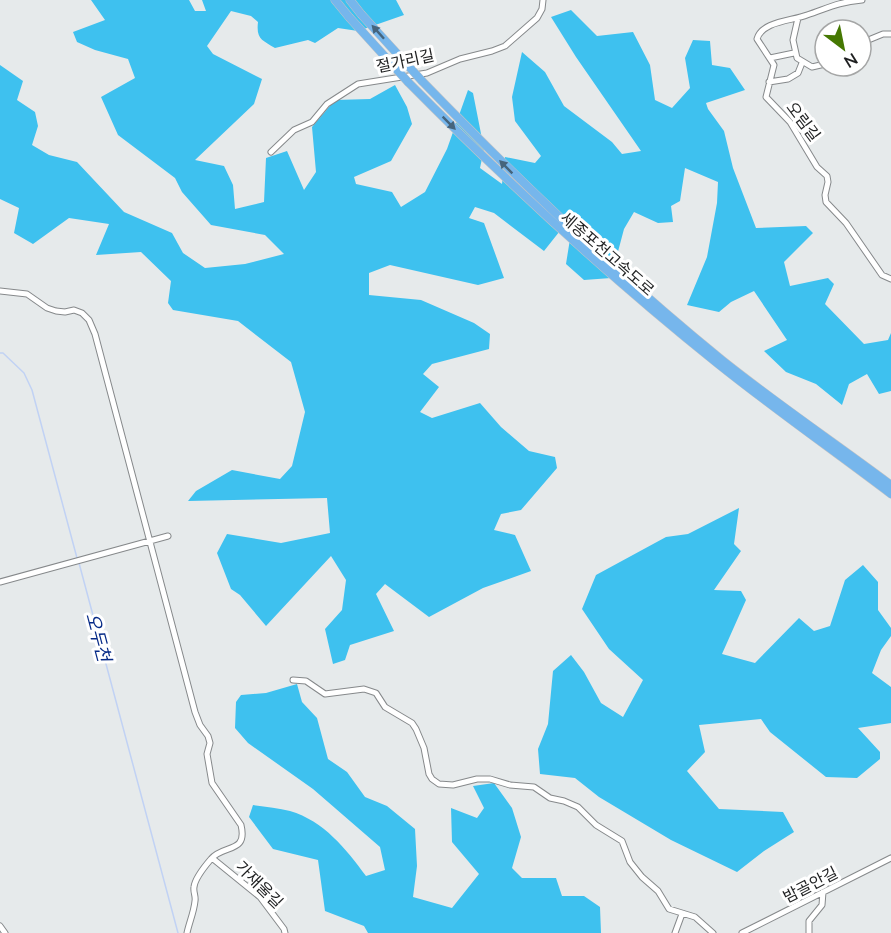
<svg xmlns="http://www.w3.org/2000/svg" width="891" height="933" viewBox="0 0 891 933" font-family="Lato,'Noto Sans KR',sans-serif">
	<style>
		.forest { fill: #3ec1ef }
		.lines { fill: none; stroke-linecap: round; stroke-linejoin: round }
		.stream { stroke: #c1d2f4; stroke-width: 1.5 }
		.minor-casing { stroke: #86898b; stroke-width: 7 }
		.highway-casing { stroke: #c5c5c5; stroke-width: 9 }
		.minor { stroke: #fff; stroke-width: 5 }
		.highway { stroke: #76b6ec; stroke-width: 8 }
		.highway-bridge-casing { stroke: #c5c5c5; stroke-width: 9; stroke-linecap: butt }
		.highway-bridge { stroke: #76b6ec; stroke-width: 8 }
		.oneway { fill: #46647c }
		.labels { text-anchor: middle; dominant-baseline: central; stroke-width: 6; stroke-linejoin: round; paint-order: stroke }
		.street-label { font-size: 16px; fill: #1f2021; stroke: #fff }
		.water-label { font-size: 18px; font-style: italic; fill: #072b87; stroke: #fff }
	</style>
	<rect width="100%" height="100%" fill="#e6eaeb"/>
	<!-- forest -->
	<path class="forest" d="M 91,0 L 189,0 L 195,11 L 206,11 L 202,0 L 396,0 L 404,15 L 358,31 L 338,28 L 315,43 L 308,40 L 275,48 C 262,40 256,39 258,22 L 251,16 L 231,11 L 207,46 L 213,54 L 262,79 L 254,104 L 195,160 L 224,166 L 233,185 L 235,209 L 264,202 L 266,158 L 287,151 L 304,190 L 316,172 L 312,127 L 335,100 L 370,99 L 395,85 L 407,107 L 412,124 L 391,161 L 354,177 L 356,184 L 392,192 L 401,207 L 425,192 L 447,149 L 468,90 L 473,93 L 484,149 L 480,168 L 502,184 L 505,157 L 535,163 L 541,156 L 515,121 L 512,97 L 522,52 L 545,72 L 564,106 L 612,142 L 622,154 L 641,151 L 576,57 L 551,17 L 571,10 L 597,36 L 633,32 L 650,65 L 655,100 L 672,108 L 690,88 L 685,58 L 693,40 L 710,41 L 712,65 L 730,68 L 745,90 L 706,103 L 708,109 L 724,131 L 733,168 L 756,228 L 806,226 L 813,233 L 784,262 L 790,286 L 828,278 L 834,284 L 825,304 L 864,344 L 888,340 L 891,333 L 891,391 L 879,394 L 867,374 L 849,384 L 842,405 L 816,384 L 786,372 L 764,351 L 787,340 L 754,291 L 731,302 L 719,312 L 687,305 L 707,257 L 717,203 L 718,182 L 685,168 L 680,201 L 671,206 L 673,222 L 658,223 L 634,212 L 624,229 L 611,278 L 584,280 L 566,264 L 570,239 L 567,222 L 544,251 L 494,213 L 475,207 L 469,218 L 484,223 L 504,278 L 478,285 L 390,265 L 369,273 L 369,295 L 421,300 L 474,323 L 490,334 L 489,349 L 432,364 L 423,374 L 439,387 L 420,412 L 432,418 L 480,403 L 501,427 L 529,451 L 555,457 L 557,468 L 521,510 L 501,514 L 494,530 L 515,535 L 531,571 L 483,588 L 429,617 L 385,584 L 376,594 L 394,631 L 350,645 L 345,660 L 333,664 L 325,629 L 342,610 L 346,580 L 331,556 L 266,626 L 240,595 L 231,589 L 217,553 L 227,534 L 281,543 L 330,533 L 327,498 L 188,501 L 196,491 L 232,470 L 280,479 L 292,466 L 305,412 L 291,362 L 238,321 L 173,310 L 168,303 L 171,281 L 141,252 L 96,255 L 109,224 L 69,218 L 33,244 L 14,233 L 19,208 L 0,199 L 0,65 L 23,81 L 17,100 L 35,112 L 38,126 L 32,145 L 49,155 L 77,162 L 124,212 L 172,233 L 183,253 L 205,268 L 245,264 L 284,254 L 265,235 L 211,225 L 182,192 L 175,178 L 118,135 L 101,97 L 135,78 L 128,59 L 95,50 L 77,42 L 73,32 L 105,20 Z
		M 739,508 L 734,544 L 741,551 L 714,590 L 741,591 L 746,600 L 722,654 L 755,663 L 799,618 L 814,631 L 830,626 L 845,580 L 863,565 L 878,582 L 878,610 L 891,628 L 891,636 L 881,650 L 872,673 L 891,687 L 891,723 L 858,728 L 880,752 L 880,759 L 857,778 L 826,777 L 770,732 L 761,719 L 699,725 L 705,752 L 687,771 L 719,809 L 783,812 L 794,832 L 764,851 L 737,872 L 671,840 L 599,797 L 575,778 L 540,774 L 538,749 L 548,724 L 553,671 L 571,655 L 584,672 L 601,703 L 623,717 L 643,680 L 609,649 L 582,609 L 596,575 L 666,537 L 688,534 Z
		M 297,684 L 302,702 L 317,718 L 328,759 L 347,772 L 365,797 L 387,806 L 415,829 L 417,866 L 413,897 L 452,908 L 479,874 L 452,842 L 451,808 L 477,818 L 484,808 L 473,786 L 494,783 L 512,808 L 521,837 L 512,868 L 522,878 L 556,878 L 562,896 L 584,896 L 600,907 L 601,933 L 368,933 L 364,926 L 325,911 L 318,860 L 273,849 L 249,817 L 253,805 C 266,807 279,808 290,811 C 324,821 346,849 366,876 L 385,870 L 380,847 L 313,789 L 248,743 L 235,728 L 236,702 L 241,695 L 266,693 Z"/>
	<g class="lines">
		<!-- stream -->
		<path class="stream" d="M 0,353 L 3,353 L 24,373 L 32,390 L 77,558
			M 79,563 L 178,933"/>
		<defs>
			<path id="minor" d="M 862,0 C 838,2 828,8 807,15 C 792,21 762,21 757,39 L 774,65 L 766,97 L 790,122 L 817,167 L 827,176 L 828,182 L 825,195 L 826,202 L 846,223 L 882,275 L 891,279
				M 798,18 L 793,40 L 797,58 L 812,67 L 825,64
				M 861,43 L 883,34 L 891,34
				M 770,58 L 794,53
				M 769,82 L 788,79 L 798,73 L 802,63
				M 271,152 L 294,130 L 312,122 L 327,104 L 358,84 L 427,73 L 460,59 L 492,51 L 505,46 L 537,18 L 542,9 L 543,0
				M 0,291 L 27,294 L 47,308 L 56,311 L 65,312 L 74,310 L 82,313 L 89,320 L 95,334 L 195,712 L 200,725 L 208,736 L 210,743 L 207,754 L 212,783 L 241,825 C 248,854 223,844 211,859 C 205,866 195,878 194,887 C 193,892 196,896 195,901 C 194,912 189,923 187,933
				M 0,582 L 168,536
				M 293,680 L 306,681 L 325,694 L 364,689 L 376,693 L 385,707 L 412,723 L 416,729 L 424,748 L 429,774 L 432,779 L 439,784 L 453,785 L 477,779 L 490,779 L 510,785 L 534,787 L 550,798 L 564,801 L 578,807 L 596,825 L 622,841 L 630,862 L 642,877 L 658,891 L 669,909 L 695,917 L 713,933
				M 212,858 L 260,897 L 284,929 L 285,933
				M 0,926 L 5,933
				M 675,933 L 682,914
				M 742,933 L 891,858
				M 809,933 L 809,921 L 822,905 L 823,892"/>
			<path id="highway" d="M 335,0 L 349,17
				M 350,0 L 361,14
				M 422,81 C 517,179 616,274 722,360 C 777,404 835,443 891,485
				M 408,82 C 506,181 608,276 717,363 C 773,408 833,450 891,494"/>
		</defs>
		<!-- minor casing -->
		<use href="#minor" class="minor-casing"/>
		<!-- highway casing -->
		<use href="#highway" class="highway-casing"/>
		<!-- minor -->
		<use href="#minor" class="minor"/>
		<!-- highway -->
		<use href="#highway" class="highway"/>
		<defs>
			<path id="highway-bridge" d="M 361,14 L 422,81
				M 349,17 L 408,82"/>
		</defs>
		<!-- highway-bridge casing -->
		<use href="#highway-bridge" class="highway-bridge-casing"/>
		<!-- highway-bridge -->
		<use href="#highway-bridge" class="highway-bridge"/>
	</g>
	<!-- one-way arrows -->
	<defs><path id="oneway-solid" d="M-6-.8H1V-3.2L6.5 0L1 3.2V.8H-6Z" transform="scale(1.5)"/></defs>
	<g class="oneway">
		<use href="#oneway-solid" transform="translate(378 32) rotate(-132)"/>
		<use href="#oneway-solid" transform="translate(449 123) rotate(45)"/>
		<use href="#oneway-solid" transform="translate(506 167) rotate(-135)"/>
	</g>
	<g class="labels">
		<!-- street labels -->
		<g class="street-label">
			<text transform="translate(405 60) rotate(-12)">절가리길</text>
			<text transform="translate(804 121) rotate(53)">오림길</text>
			<text transform="translate(608 253) rotate(41)">세종포천고속도로</text>
			<text transform="translate(260 884) rotate(45)">가재울길</text>
			<text transform="translate(810 884) rotate(-27)">밤골안길</text>
		</g>
		<!-- water labels -->
		<g class="water-label">
			<text transform="translate(99 637) rotate(75)">오두천</text>
		</g>
	</g>
	<!-- north arrow -->
	<g transform="translate(843 48) rotate(148)"><circle r="28" fill="#ffffff" stroke="#a5a6a6" stroke-width="1.5"/>
	<path d="M0-4.5L10 22L0 15L-10 22Z" fill="#457802"/>
	<text y="-9" font-size="16" font-weight="bold" text-anchor="middle" fill="#1f2021">N</text>
	</g>
</svg>
